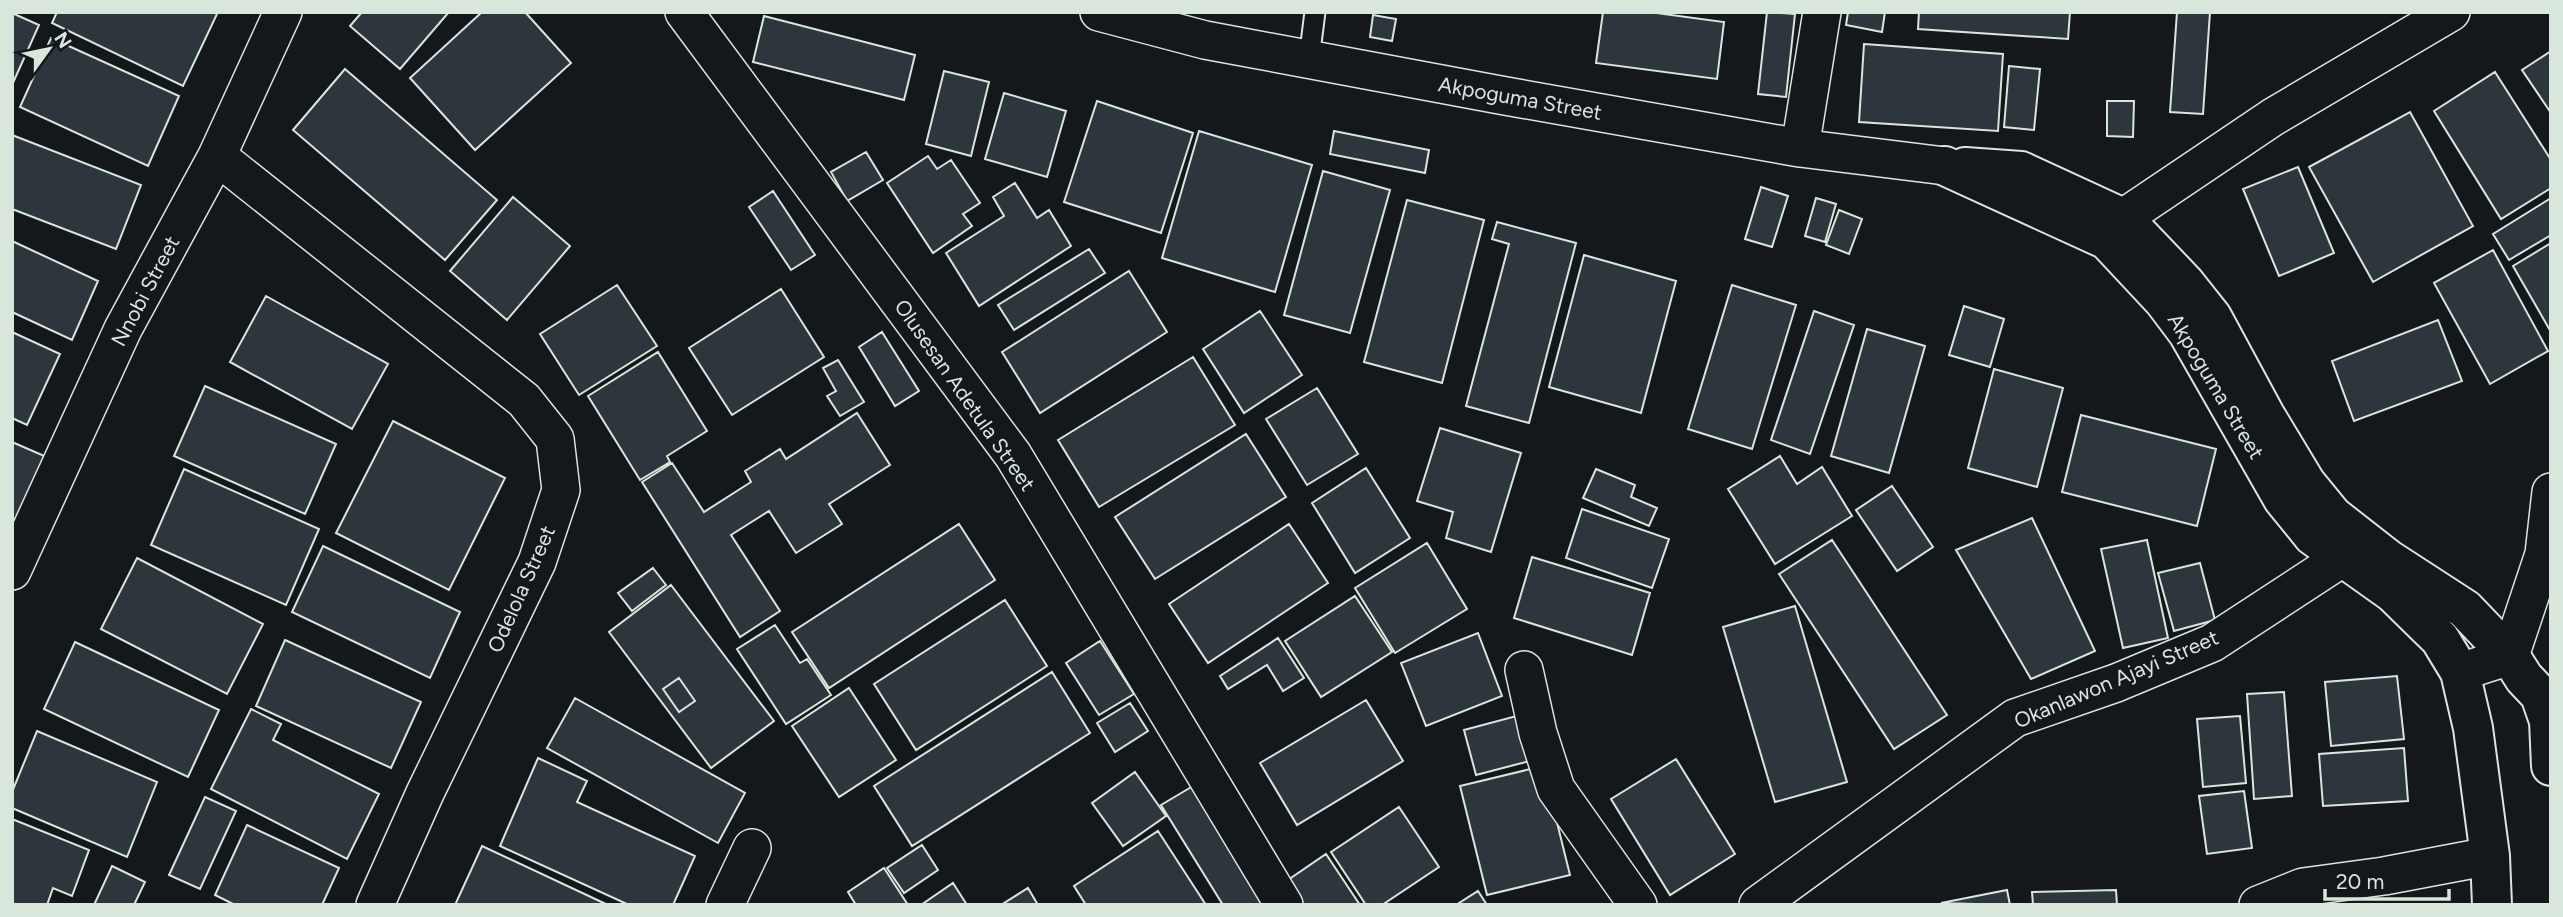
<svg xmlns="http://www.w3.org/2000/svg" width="2563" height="917" viewBox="0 0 2563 917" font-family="Figtree,sans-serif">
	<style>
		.building { fill: #2c363c; stroke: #d8e6dc; stroke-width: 2; fill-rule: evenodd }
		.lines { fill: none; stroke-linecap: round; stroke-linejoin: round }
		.service-casing { stroke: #d8e6dc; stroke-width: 23 }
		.minor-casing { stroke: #d8e6dc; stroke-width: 40 }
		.tertiary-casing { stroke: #d8e6dc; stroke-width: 42 }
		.service { stroke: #14181c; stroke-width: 19 }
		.minor { stroke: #14181c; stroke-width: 37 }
		.tertiary { stroke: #14181c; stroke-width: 38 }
		.labels { text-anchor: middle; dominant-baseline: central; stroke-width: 5; stroke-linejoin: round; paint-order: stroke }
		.street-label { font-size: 21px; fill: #d8e6dc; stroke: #14181c }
	</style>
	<rect width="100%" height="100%" fill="#14181c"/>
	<!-- building -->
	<path class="building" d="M 57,12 L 213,12 L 217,14 L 183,86 L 52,23 Z
		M 362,12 L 449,12 L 400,69 L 350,26 Z
		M 482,12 L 525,12 L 571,63 L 475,150 L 410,78 Z
		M 1603,12 L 1649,12 L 1724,22 L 1717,79 L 1596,63 Z
		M 1767,12 L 1795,14 L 1786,97 L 1758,94 Z
		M 1848,12 L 1885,12 L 1882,32 L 1846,25 Z
		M 1919,12 L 2070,12 L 2068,39 L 1918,29 Z
		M 2177,12 L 2210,12 L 2203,114 L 2170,112 Z
		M 12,13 L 39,25 L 12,85 Z
		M 1373,15 L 1396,19 L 1392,41 L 1370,37 Z
		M 764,16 L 915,55 L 904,100 L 753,62 Z
		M 51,38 L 179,96 L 148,166 L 20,107 Z
		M 1864,44 L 2003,54 L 1998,131 L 1859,122 Z
		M 2551,51 L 2551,113 L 2522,70 Z
		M 2009,66 L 2040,69 L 2034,130 L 2004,127 Z
		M 345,69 L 497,200 L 445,260 L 293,130 Z
		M 944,71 L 989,82 L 971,156 L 926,144 Z
		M 2495,72 L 2551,160 L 2551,188 L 2501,219 L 2434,111 Z
		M 1004,93 L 1066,111 L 1047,177 L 985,159 Z
		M 1097,101 L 1193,133 L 1161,233 L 1064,202 Z
		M 2107,101 L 2134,101 L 2133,137 L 2107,136 Z
		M 2410,112 L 2473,226 L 2373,282 L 2309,167 Z
		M 1199,131 L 1312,165 L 1275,292 L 1162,258 Z
		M 1334,131 L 1429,150 L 1425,173 L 1330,154 Z
		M 12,135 L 141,185 L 116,249 L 12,209 Z
		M 866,152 L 883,180 L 847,201 L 831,172 Z
		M 928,156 L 937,169 L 951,160 L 980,203 L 963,214 L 972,226 L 933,253 L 887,183 Z
		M 2298,167 L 2334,253 L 2279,276 L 2243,189 Z
		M 1323,171 L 1390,190 L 1350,333 L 1284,315 Z
		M 1015,183 L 1037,218 L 1049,210 L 1071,246 L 979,306 L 946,253 L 1004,216 L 993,197 Z
		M 1761,187 L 1788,196 L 1772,247 L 1745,239 Z
		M 773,191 L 815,255 L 791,270 L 749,207 Z
		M 513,197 L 570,246 L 507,320 L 450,271 Z
		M 1816,198 L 1836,204 L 1825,242 L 1805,236 Z
		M 2551,198 L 2551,235 L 2509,260 L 2493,234 Z
		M 1407,200 L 1484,220 L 1442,383 L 1364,362 Z
		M 1839,210 L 1862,219 L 1849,254 L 1826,245 Z
		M 1497,222 L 1576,243 L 1529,423 L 1466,406 L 1509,244 L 1492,239 Z
		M 12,241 L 98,281 L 72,340 L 12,312 Z
		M 2551,243 L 2551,332 L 2513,266 Z
		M 1089,249 L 1105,273 L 1014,330 L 998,305 Z
		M 2493,250 L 2548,351 L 2490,384 L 2434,283 Z
		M 1584,255 L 1676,281 L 1641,413 L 1549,387 Z
		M 1129,271 L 1167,332 L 1040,413 L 1002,352 Z
		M 617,285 L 657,346 L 579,395 L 540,334 Z
		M 1732,285 L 1796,305 L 1752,449 L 1688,429 Z
		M 781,289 L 824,357 L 732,415 L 689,348 Z
		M 266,296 L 388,364 L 352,429 L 230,362 Z
		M 1964,306 L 2004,319 L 1990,367 L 1949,355 Z
		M 1260,311 L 1302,375 L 1244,413 L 1203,349 Z
		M 1814,311 L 1854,325 L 1810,454 L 1771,440 Z
		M 2438,320 L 2462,381 L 2354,421 L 2332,361 Z
		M 1867,329 L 1925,346 L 1889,473 L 1831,456 Z
		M 12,332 L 60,354 L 27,425 L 12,418 Z
		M 882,332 L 919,391 L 895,406 L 859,347 Z
		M 658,352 L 707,431 L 667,456 L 670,462 L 640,480 L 588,396 Z
		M 1193,357 L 1235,425 L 1099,507 L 1058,440 Z
		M 838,360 L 864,402 L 840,416 L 827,396 L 836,391 L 823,368 Z
		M 1994,369 L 2063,388 L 2037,487 L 1968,468 Z
		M 205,386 L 336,444 L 305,514 L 174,456 Z
		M 1317,388 L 1358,454 L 1307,485 L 1266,419 Z
		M 857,413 L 890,465 L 829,504 L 842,524 L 796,553 L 769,511 L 731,535 L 780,611 L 740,637 L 642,482 L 672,463 L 704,512 L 751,482 L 745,471 L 780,449 L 786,459 Z
		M 2081,415 L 2216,449 L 2197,526 L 2062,492 Z
		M 393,421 L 505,478 L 449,590 L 336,533 Z
		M 1440,428 L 1521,453 L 1491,552 L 1446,538 L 1453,512 L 1417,501 Z
		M 1246,434 L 1286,497 L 1155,579 L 1115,517 Z
		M 12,442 L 49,458 L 20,522 L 12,519 Z
		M 1780,456 L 1797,484 L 1822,467 L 1852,516 L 1775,564 L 1728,489 Z
		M 1366,468 L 1410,538 L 1355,573 L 1312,503 Z
		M 184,469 L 319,529 L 286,605 L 151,545 Z
		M 1596,469 L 1635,485 L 1631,497 L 1657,508 L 1649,526 L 1583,498 Z
		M 1892,486 L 1933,547 L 1897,571 L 1856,510 Z
		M 1582,509 L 1669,539 L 1652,588 L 1566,558 Z
		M 2032,518 L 2095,651 L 2031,679 L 1956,550 Z
		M 959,524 L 995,580 L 829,688 L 792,632 Z
		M 1289,524 L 1328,583 L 1208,663 L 1169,604 Z
		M 1832,540 L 1947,715 L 1894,749 L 1779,574 Z
		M 2147,540 L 2168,638 L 2123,648 L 2101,549 Z
		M 1427,543 L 1467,609 L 1395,653 L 1355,588 Z
		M 323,546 L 460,612 L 430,678 L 292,612 Z
		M 1532,557 L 1650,593 L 1632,655 L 1514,618 Z
		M 137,558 L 263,624 L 227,694 L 101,629 Z
		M 2200,563 L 2215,620 L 2174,631 L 2158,573 Z
		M 653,568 L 666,585 L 632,611 L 618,593 Z
		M 671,585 L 774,721 L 711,768 L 609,632 ZM 679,678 L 695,701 L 679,712 L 663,689 Z
		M 1355,596 L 1392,652 L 1321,697 L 1285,641 Z
		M 1005,600 L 1047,666 L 916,750 L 874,684 Z
		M 1795,606 L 1847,782 L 1775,802 L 1723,627 Z
		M 775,625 L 800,663 L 807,659 L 831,695 L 786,724 L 737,649 Z
		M 1478,633 L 1502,696 L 1426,726 L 1401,663 Z
		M 1278,638 L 1304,678 L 1283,691 L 1267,665 L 1228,689 L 1220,676 Z
		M 285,640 L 421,702 L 391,768 L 256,706 Z
		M 1100,641 L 1134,694 L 1099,715 L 1066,663 Z
		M 75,642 L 219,710 L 188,777 L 44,709 Z
		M 1052,672 L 1090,733 L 912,846 L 874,786 Z
		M 2397,676 L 2404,739 L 2331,746 L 2325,682 Z
		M 679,678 L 695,701 L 679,712 L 663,689 Z
		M 849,688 L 896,760 L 839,797 L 792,726 Z
		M 2284,692 L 2292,796 L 2254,799 L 2247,694 Z
		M 575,698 L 745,793 L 718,843 L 547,748 Z
		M 1366,700 L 1403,761 L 1297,825 L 1260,763 Z
		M 1130,703 L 1148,731 L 1115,752 L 1097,723 Z
		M 251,709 L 281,724 L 273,740 L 379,794 L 347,859 L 211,789 Z
		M 1528,713 L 1541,758 L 1476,775 L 1464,730 Z
		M 2240,716 L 2246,783 L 2203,787 L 2197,719 Z
		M 37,731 L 157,782 L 127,857 L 12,808 L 12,792 Z
		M 2404,748 L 2408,801 L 2323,806 L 2319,754 Z
		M 538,758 L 587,781 L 577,802 L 695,856 L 673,905 L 629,905 L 500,846 Z
		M 1676,759 L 1735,854 L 1670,895 L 1611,799 Z
		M 1543,766 L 1570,875 L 1487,895 L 1460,786 Z
		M 1135,772 L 1166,816 L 1123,846 L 1092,803 Z
		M 1193,786 L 1267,905 L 1223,905 L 1161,805 Z
		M 2244,791 L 2252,848 L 2207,854 L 2199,796 Z
		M 205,797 L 236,811 L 200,889 L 169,875 Z
		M 1399,807 L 1439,867 L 1382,905 L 1366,905 L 1331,852 Z
		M 12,819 L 89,850 L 72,896 L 53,888 L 47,905 L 12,905 Z
		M 247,825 L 339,868 L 322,905 L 235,905 L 215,895 Z
		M 1158,831 L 1206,905 L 1086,905 L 1074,886 Z
		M 922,845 L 938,870 L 904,893 L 887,868 Z
		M 482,846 L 608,905 L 455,905 Z
		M 1326,854 L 1360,905 L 1300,905 L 1285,882 Z
		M 112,866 L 145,882 L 134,905 L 94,905 Z
		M 884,868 L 908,905 L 856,905 L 848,892 Z
		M 953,883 L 967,905 L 921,905 Z
		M 1028,888 L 1038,905 L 1001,905 Z
		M 2007,890 L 2010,905 L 1941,903 Z
		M 2116,890 L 2117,905 L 2033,905 L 2032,892 Z
		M 1478,891 L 1487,905 L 1456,905 Z"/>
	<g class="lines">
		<defs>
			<path id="service" d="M 1309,59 L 1315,12"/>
			<path id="minor" d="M 684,12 L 1013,455 L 1284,905
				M 1099,12 L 1205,40 L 1500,95 L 1800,148 L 1945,166
				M 1800,148 L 1822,12
				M 217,156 L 524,400 L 555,439 L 561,490 L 537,562 L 425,793 L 375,905
				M 2107,240 L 2123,218 L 2273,117 L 2451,12
				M 12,571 L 123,329 L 217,156 L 283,12
				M 1524,670 L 1538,733 L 1556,789 L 1638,905
				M 2460,672 L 2510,656 L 2544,554 L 2551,492
				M 725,905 L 752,848
				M 1758,905 L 2015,718 L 2116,683 L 2212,643 L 2342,558
				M 2258,905 L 2303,887 L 2384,876 L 2490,856"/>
			<path id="tertiary" d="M 1945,166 L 2107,240 L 2164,301 L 2188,333 L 2283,499 L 2313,536 L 2393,593 L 2440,639 L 2460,672 L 2473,728 L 2490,856 L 2492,905
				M 1965,167 L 2021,171 L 2123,218 L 2185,283 L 2212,317 L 2265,415 L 2306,483 L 2333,516 L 2388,559 L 2465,609 L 2510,656 L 2524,678 L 2540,695 L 2549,721 L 2551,766"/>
		</defs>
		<!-- service casing -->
		<use href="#service" class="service-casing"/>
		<!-- minor casing -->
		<use href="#minor" class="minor-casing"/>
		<!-- tertiary casing -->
		<use href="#tertiary" class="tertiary-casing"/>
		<!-- service -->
		<use href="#service" class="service"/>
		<!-- minor -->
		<use href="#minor" class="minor"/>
		<!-- tertiary -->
		<use href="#tertiary" class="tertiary"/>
	</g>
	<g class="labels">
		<!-- street labels -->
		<g class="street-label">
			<text transform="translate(1520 98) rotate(10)">Akpoguma Street</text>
			<text transform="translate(145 291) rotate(-62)">Nnobi Street</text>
			<text transform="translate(2216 386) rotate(59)">Akpoguma Street</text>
			<text transform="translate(965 395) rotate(55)">Olusesan Adetula Street</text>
			<text transform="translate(521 589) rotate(-66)">Odelola Street</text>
			<text transform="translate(2116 679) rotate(-23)">Okanlawon Ajayi Street</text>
		</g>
	</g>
	<!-- border -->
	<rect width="2563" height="917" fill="none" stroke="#d8e6dc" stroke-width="28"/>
	<!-- north arrow -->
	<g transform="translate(49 49) rotate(57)" stroke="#14181c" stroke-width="5" paint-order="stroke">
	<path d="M0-5L12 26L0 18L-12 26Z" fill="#d8e6dc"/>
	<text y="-10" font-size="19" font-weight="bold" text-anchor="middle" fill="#d8e6dc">N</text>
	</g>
	<!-- scale -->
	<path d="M2325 889v10h124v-10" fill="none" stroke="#d8e6dc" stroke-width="3.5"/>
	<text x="2336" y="889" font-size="21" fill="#d8e6dc" stroke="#14181c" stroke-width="5" paint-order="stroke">20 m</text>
</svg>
